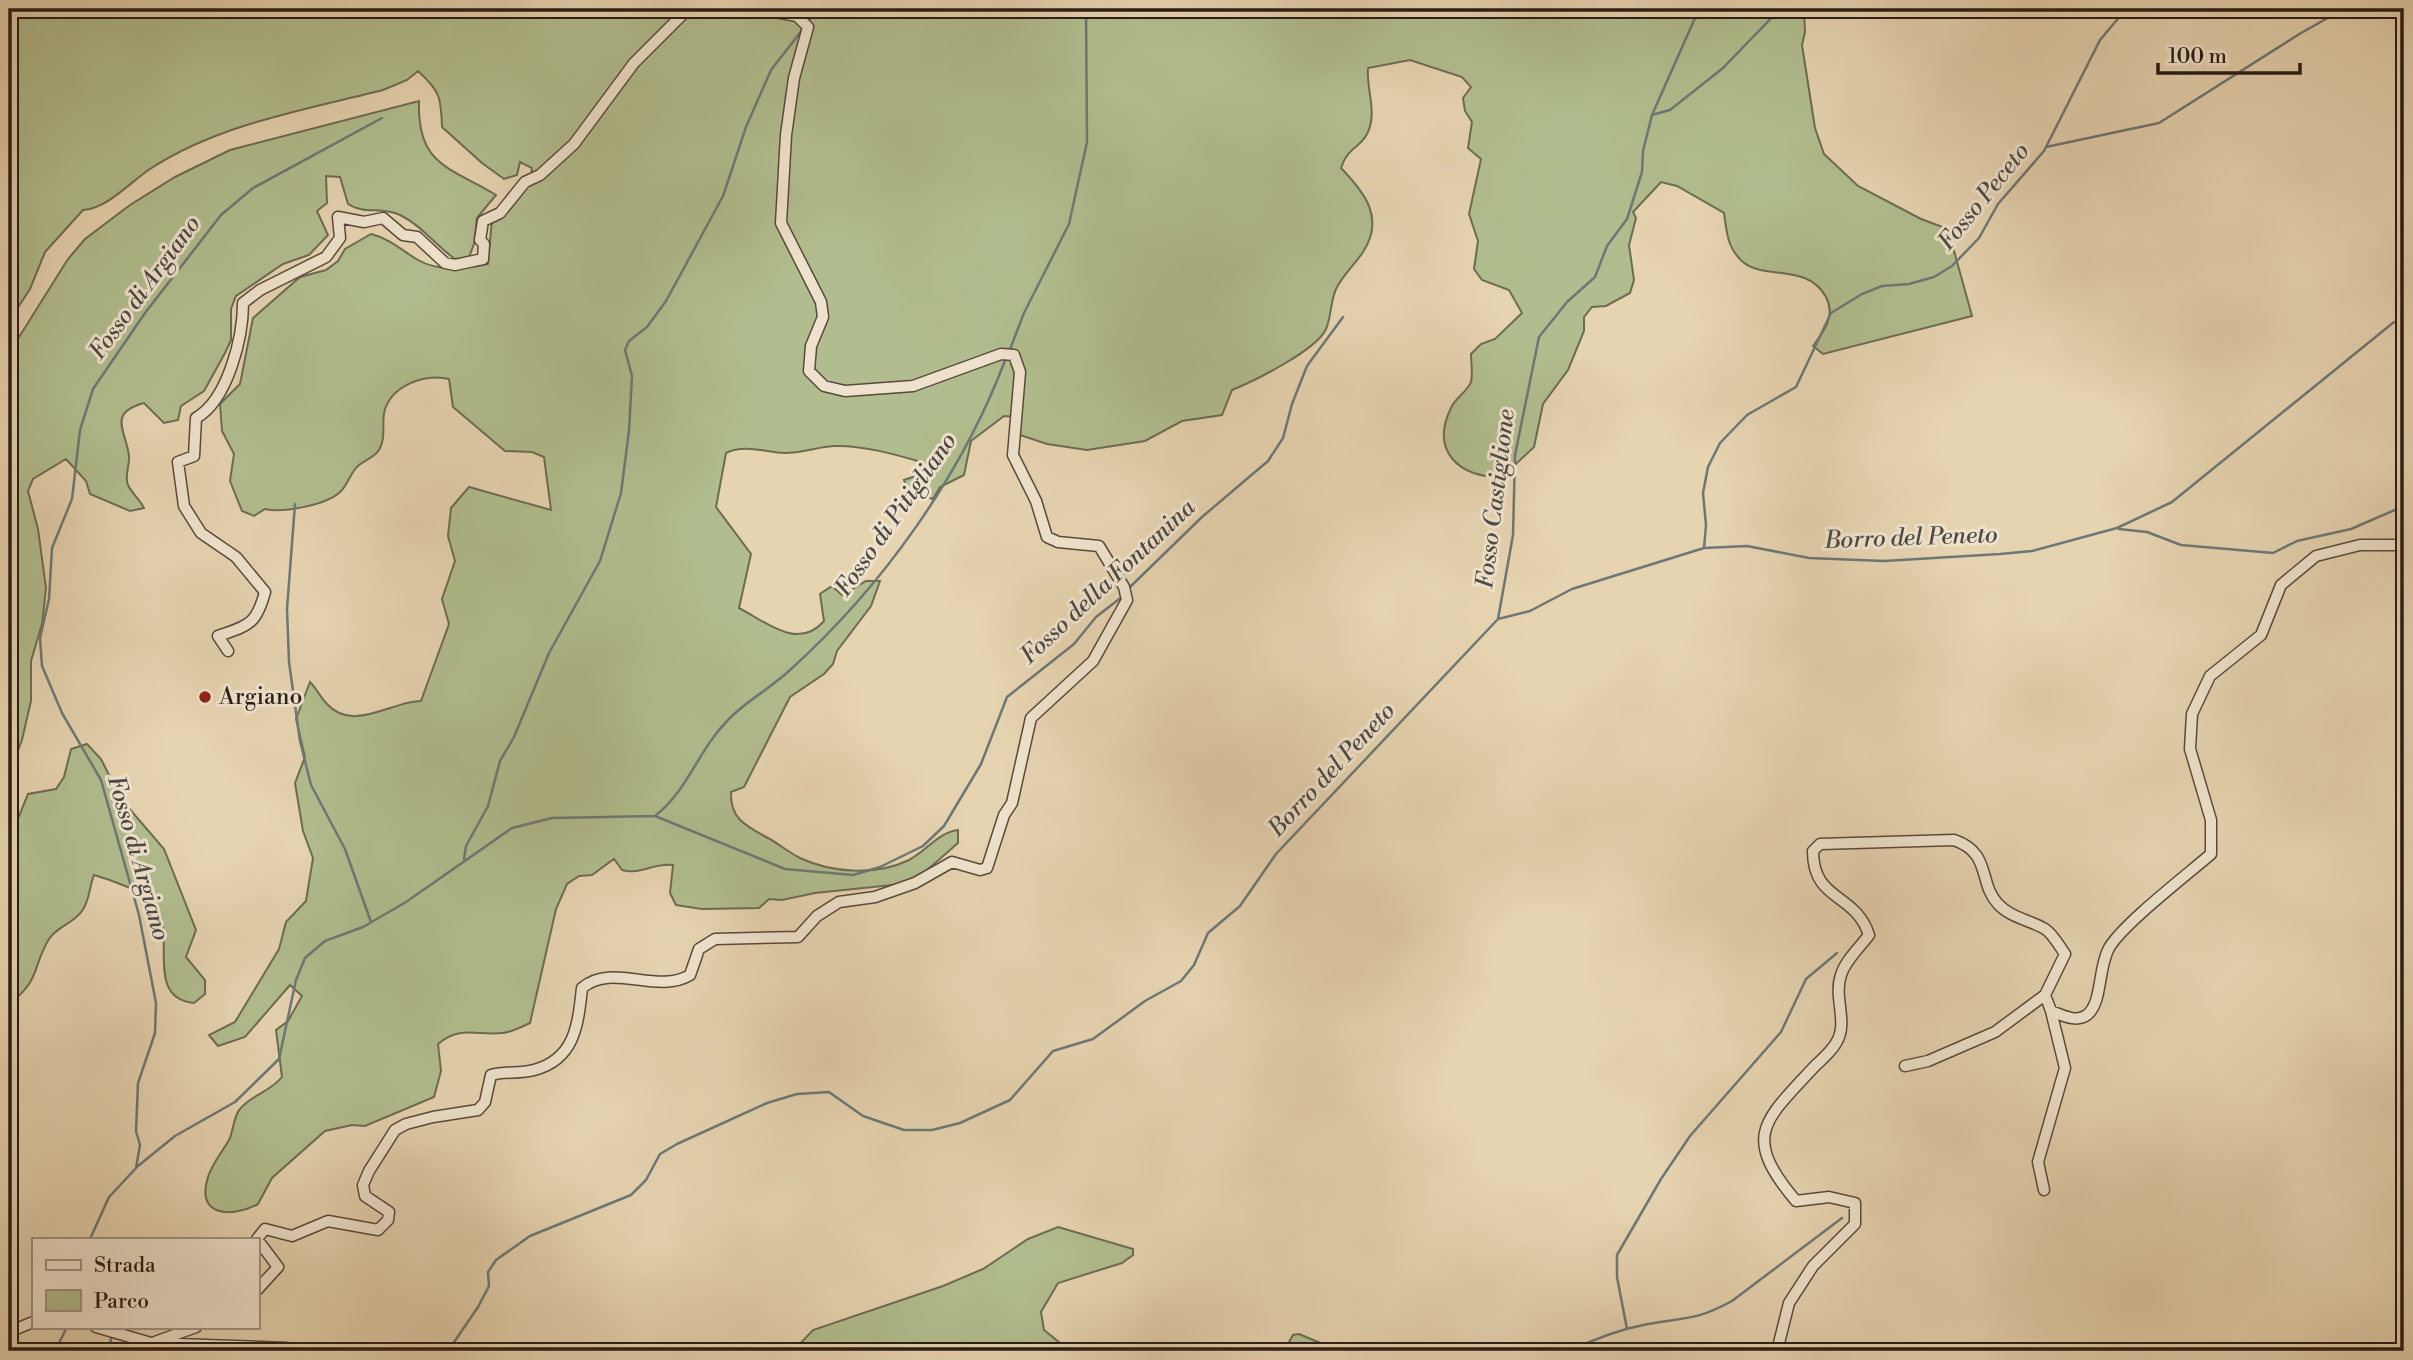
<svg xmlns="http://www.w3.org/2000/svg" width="2413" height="1360" viewBox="0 0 2413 1360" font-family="'Libre Bodoni',serif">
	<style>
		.green { fill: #b1bd8e; stroke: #6d6c52; stroke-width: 2 }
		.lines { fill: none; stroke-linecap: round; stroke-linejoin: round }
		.stream { stroke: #6d7876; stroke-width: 2.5 }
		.street-casing { stroke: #584a3c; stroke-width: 13 }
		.street { stroke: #efe2cc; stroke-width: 10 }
		.poi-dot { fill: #8f2418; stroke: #efe2cc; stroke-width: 2.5 }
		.labels { text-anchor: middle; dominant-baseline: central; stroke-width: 6; stroke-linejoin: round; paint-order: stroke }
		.poi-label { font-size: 23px; fill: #291c16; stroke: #efe2cc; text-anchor: start }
		.water-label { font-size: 24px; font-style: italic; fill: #4b4a46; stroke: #efe2cc }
	</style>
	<rect width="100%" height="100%" fill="#e6d3b0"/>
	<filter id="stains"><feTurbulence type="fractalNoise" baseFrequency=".00286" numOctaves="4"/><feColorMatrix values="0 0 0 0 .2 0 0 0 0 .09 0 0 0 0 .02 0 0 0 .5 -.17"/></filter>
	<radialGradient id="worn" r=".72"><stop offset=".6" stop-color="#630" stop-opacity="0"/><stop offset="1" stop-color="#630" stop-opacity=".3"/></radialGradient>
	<!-- green -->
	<path class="green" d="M 9,9 L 1804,9 L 1805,32 L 1802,45 L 1815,128 L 1824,154 L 1858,186 L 1921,219 L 1948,229 L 1972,316 L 1823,354 L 1813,346 C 1824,331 1836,316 1826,297 C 1808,263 1764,280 1743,262 C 1727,248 1727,233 1724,213 L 1677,186 L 1661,182 L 1633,212 L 1636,218 L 1629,245 L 1634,280 L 1630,293 L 1606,306 L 1592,307 L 1584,317 L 1584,331 L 1568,370 L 1543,404 L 1534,447 L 1502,477 C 1459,478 1430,451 1451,408 C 1455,398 1467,392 1471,382 C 1473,374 1471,362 1471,354 L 1481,344 L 1495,339 L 1522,313 L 1509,290 L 1482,280 L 1474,269 L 1478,241 L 1469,214 L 1481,159 L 1468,148 L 1472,122 L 1465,111 L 1463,98 L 1471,87 L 1462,77 L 1410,60 L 1368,68 C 1366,89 1378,113 1367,134 C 1360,148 1347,148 1341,168 C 1365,193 1385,218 1363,252 C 1355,264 1344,274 1337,287 C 1330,300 1332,315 1326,329 C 1317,350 1254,381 1232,390 L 1222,415 L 1182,421 L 1145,441 L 1087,450 L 1047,444 L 1020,435 L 1018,417 L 1004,416 L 971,441 L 964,475 L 940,487 L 933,499 L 908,492 L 904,480 L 919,475 L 921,462 C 894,454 862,445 834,446 C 817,447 802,453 785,453 C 765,452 744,444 726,453 L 716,507 L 751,554 L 739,608 C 766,622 798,651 824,621 L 820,594 L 832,586 L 842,595 L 866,581 L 880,581 L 871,606 L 837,651 L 833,664 L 824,674 L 790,697 L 744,787 L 731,792 C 730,819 746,826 768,838 C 779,844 788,852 800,858 C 832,873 876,876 909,860 C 928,850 937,833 958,830 L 958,843 L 926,871 L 902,884 L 815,893 L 782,900 L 769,899 L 759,908 L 702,909 L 676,905 L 670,893 L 673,865 C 653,863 640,875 622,870 L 614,859 L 592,875 L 579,876 L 567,884 L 556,909 L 530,1023 C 521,1027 512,1032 503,1033 C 476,1036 461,1025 438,1044 L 441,1071 L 434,1097 L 365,1126 L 352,1125 L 325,1131 L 272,1178 L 258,1204 C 232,1218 195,1217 208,1177 C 212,1164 222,1152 229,1140 C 234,1130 233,1117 240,1109 C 251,1095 270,1092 282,1077 L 276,1030 L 288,1021 L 302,996 L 290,985 L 245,1037 L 218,1046 L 209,1035 L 235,1022 L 279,949 L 286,922 L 306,901 L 313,858 L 303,831 L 295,783 L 305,757 L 296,719 L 310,682 C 317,689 320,697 327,704 C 353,733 392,701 421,701 L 449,624 L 442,599 L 455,561 L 448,536 L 451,508 L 469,487 L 551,510 L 544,457 L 532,452 L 505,451 L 453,407 L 449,379 C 424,373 390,386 384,413 C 382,426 386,438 379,450 C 375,457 365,460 358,466 C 350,473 348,485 340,492 C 327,505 282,513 265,509 L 254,516 L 242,511 L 230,481 L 234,454 L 222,431 L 220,404 L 240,384 L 253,318 L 300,277 L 326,270 L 338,261 L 345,249 L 371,234 C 391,239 401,250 418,260 C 439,272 465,269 488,264 L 492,220 C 511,205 530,194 532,168 L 520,162 L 517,175 L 504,179 L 482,163 L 442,127 C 441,97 440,91 418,71 L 407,80 L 383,90 C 304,110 219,124 150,169 C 129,183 108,208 83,210 L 45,252 L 30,289 L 9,321 Z
		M 419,101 C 417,166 450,167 496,195 L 477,218 L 474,244 L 469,257 L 455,259 C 436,246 421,225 400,215 C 382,206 364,215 348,204 L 340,177 L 326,176 L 327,203 L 317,211 L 328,235 L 309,255 L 283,264 L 236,296 L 231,309 L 231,340 L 225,353 L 204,391 L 181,406 L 178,420 L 164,423 L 144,403 C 107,413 126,431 129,456 C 130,465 124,476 128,485 C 131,492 140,500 144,508 L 130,511 L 90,494 L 86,481 L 66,459 L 33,479 L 28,491 L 38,529 L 46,588 L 42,624 L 31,661 L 31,701 L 22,740 L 9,773 L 9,353 L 68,259 L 85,239 L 130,205 L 175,177 L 230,150 Z
		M 87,744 L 101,759 L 121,799 L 164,849 L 196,930 L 186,957 L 205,980 L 205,994 L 194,1003 C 143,998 178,933 154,902 C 145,892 108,879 94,875 C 89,887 90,900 82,911 C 73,924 57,926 49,939 C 32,967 41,980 9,1004 L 13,925 L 9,914 L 9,841 L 28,794 L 56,789 L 64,777 L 71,749 Z
		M 1058,1227 L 1133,1249 L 1133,1255 L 1122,1263 L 1058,1283 L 1041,1312 L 1044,1330 L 1070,1351 L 793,1351 L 813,1330 L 943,1286 L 983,1269 L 1028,1239 Z
		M 1299,1334 L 1337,1350 L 1343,1351 L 1284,1351 L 1293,1335 Z"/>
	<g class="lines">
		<!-- stream -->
		<path class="stream" d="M 807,23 L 817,9
			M 1652,115 L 1670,110 L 1723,68 L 1780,9
			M 2046,147 L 2159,123 L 2301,33 L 2333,15 L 2350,9
			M 1009,352 L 1024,313 L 1069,224 L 1087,142 L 1086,9
			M 295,504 L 287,609 L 289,662 L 300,741 L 311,785 L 345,849 L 371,922
			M 2119,529 L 2147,532 L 2181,545 L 2273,553 L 2297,541 L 2351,529 L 2404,506
			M 1704,548 L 1706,525 L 1703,493 L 1708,467 L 1720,443 L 1747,415 L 1796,387 L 1831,313 L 1862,294 L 1882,286 L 1909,284 L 1934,277 L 1952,266 L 1979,238 L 1998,204 L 2044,151 L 2100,40 L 2126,9
			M 1129,588 L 1202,517 L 1268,461 L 1283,438 L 1292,404 L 1307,366 L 1343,317
			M 1498,619 L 1513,535 L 1515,455 L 1539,337 L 1567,302 L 1595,277 L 1607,246 L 1627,219 L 1642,172 L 1643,151 L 1652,115 L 1699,9
			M 655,816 C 689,789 698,750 728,720 C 746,701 771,688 790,670 C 883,586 962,475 1006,358
			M 464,859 L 466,846 L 488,806 L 500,761 L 514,737 L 549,653 L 600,561 L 621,493 L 629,431 L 632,376 L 625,350 L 629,341 L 647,327 L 666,301 L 723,196 L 746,127 L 771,70 L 803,29
			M 136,1168 L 140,1145 L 136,1131 L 138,1083 L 155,1033 L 156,1003 L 139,915 L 101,780 L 62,713 L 42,666 L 40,638 L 49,599 L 52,548 L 72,499 L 80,430 L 93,389 L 145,313 L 221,215 L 253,188 L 382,118
			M 90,1239 L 109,1197 L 138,1166 L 175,1136 L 235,1102 L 279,1059 L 296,980 L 305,958 L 325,941 L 363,927 L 406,902 L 512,828 L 552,818 L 655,816 L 785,869 L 853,875 L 880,867 L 923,846 L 944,826 L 981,764 L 1007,697 L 1074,644 L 1096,617 L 1123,596
			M 1627,1329 L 1617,1277 L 1617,1255 L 1661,1179 L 1690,1136 L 1781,1032 L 1806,979 L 1837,953
			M 59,1343 L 67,1327
			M 16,1351 C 49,1341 77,1342 111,1351
			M 109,1351 L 113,1327
			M 448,1351 L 478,1307 L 489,1286 L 488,1272 L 496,1260 L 530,1236 L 631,1195 L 646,1180 L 660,1154 L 677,1144 L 767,1103 L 797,1094 L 829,1092 L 863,1116 L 904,1130 L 932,1130 L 960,1123 L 1010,1100 L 1053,1051 L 1093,1039 L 1145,1001 L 1181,981 L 1194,965 L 1208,933 L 1240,906 L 1276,854 L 1498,619 L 1530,611 L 1572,589 L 1704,548 L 1747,546 L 1809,558 L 1884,561 L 2000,554 L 2032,551 L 2117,528 L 2172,502 L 2394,322
			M 1275,1351 L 1295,1346 L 1332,1351
			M 1570,1351 C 1594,1339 1621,1329 1648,1324 C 1686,1317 1695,1321 1732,1301 L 1842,1218"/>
		<defs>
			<path id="street" d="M 228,651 L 218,636 C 249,625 256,625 265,592 L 236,557 L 201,533 L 184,506 L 178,462 L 194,456 L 196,418 C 228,400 243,337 243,303 L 260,290 L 326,257 L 340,238 L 338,217 L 364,222 L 383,218 L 403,235 L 417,237 L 445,263 L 455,265 L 483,259 L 484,244 L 480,240 L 483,221 L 500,213 L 525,182 L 540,175 L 574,144 L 634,63 L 688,9
				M 2045,995 L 2051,1011 C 2062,1015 2076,1023 2087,1015 C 2102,1003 2098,971 2108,950 C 2119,927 2188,874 2211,854 L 2211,820 L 2190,749 L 2192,714 L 2210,676 L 2261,635 L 2281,585 L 2316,556 L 2360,545 L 2395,545
				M 2044,1190 L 2038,1162 L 2065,1068 L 2051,1011
				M 257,1290 L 278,1267 L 257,1239 L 265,1229 L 292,1236 L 328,1221 L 378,1230 L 388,1220 L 389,1212 L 365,1196 L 363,1185 L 369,1171 L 395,1130 L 406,1124 L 433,1117 L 478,1110 L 485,1102 L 491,1075 C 505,1071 520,1074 534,1070 C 575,1059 578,1025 582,988 C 612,962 657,995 690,975 L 699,949 L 715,939 L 798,937 L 817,916 L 839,902 L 875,897 L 915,883 L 952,862 L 980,870 L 987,868 L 1004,815 L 1012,803 L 1031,718 L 1093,661 L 1127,600 L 1124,587 L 1099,546 L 1058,542 L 1047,537 L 1036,501 L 1013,455 L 1020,372 L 1014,355 L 1001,354 L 913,386 L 845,391 L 824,386 L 809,371 L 811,346 L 823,317 L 821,302 L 781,223 L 786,135 L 794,78 L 808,27 L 797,16 L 759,9
				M 96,1327 L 151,1343 L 287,1348 L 300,1351
				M 9,1332 L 33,1322
				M 155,1342 L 196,1327
				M 1777,1351 L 1789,1303 L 1813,1266 L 1855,1224 L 1855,1203 L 1829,1197 L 1796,1201 C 1741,1136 1764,1121 1814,1067 C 1821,1060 1831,1052 1836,1043 C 1849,1023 1833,997 1841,975 C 1845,961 1860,947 1869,935 C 1855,892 1813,902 1813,851 L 1820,844 L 1954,840 C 1992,853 1978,883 1998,904 C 2011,918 2030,920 2045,929 C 2053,934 2060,947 2065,954 L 2045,995 L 1995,1032 L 1928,1061 L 1905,1066"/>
		</defs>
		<!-- street casing -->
		<use href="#street" class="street-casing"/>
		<!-- street -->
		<use href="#street" class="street"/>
	</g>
	<!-- markers -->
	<circle class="poi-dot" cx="205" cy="697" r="7"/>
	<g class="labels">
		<!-- poi labels -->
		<g class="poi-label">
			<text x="219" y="697">Argiano</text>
		</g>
		<!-- water labels -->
		<g class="water-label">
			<text transform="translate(1984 197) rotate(-51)">Fosso Peceto</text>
			<text transform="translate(145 288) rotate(-54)">Fosso di Argiano</text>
			<text transform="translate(1496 499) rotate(-83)">Fosso Castiglione</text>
			<text transform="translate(896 515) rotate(-55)">Fosso di Pitigliano</text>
			<text transform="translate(1911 538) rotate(-2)">Borro del Peneto</text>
			<text transform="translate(1108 582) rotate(-43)">Fosso della Fontanina</text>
			<text transform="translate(1332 770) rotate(-47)">Borro del Peneto</text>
			<text transform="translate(138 858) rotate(74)">Fosso di Argiano</text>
		</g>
	</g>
	<!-- margin -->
	<rect width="2413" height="1360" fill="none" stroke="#e6d3b0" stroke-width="35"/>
	<rect x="10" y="10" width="2392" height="1339" fill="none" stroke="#291c16" stroke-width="3.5"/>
	<rect x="18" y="18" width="2378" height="1325" fill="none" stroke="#291c16" stroke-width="2"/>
	<!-- legend -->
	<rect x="32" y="1238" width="228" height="91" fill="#efe2cc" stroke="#a09383" stroke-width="2"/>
	<rect x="46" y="1260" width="35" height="10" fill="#efe2cc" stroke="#a09383" stroke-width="2"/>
	<text x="94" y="1272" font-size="21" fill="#291c16">Strada</text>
	<rect x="46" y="1290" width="35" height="21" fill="#b1bd8e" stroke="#a09383" stroke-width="2"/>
	<text x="94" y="1308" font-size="21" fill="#291c16">Parco</text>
	<!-- scale -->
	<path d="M2158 63v10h142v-10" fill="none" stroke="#291c16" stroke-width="3.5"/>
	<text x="2168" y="63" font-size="21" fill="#291c16" stroke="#efe2cc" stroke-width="5" paint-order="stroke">100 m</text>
	<rect width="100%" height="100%" filter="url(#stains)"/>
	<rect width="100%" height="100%" fill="url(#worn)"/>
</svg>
